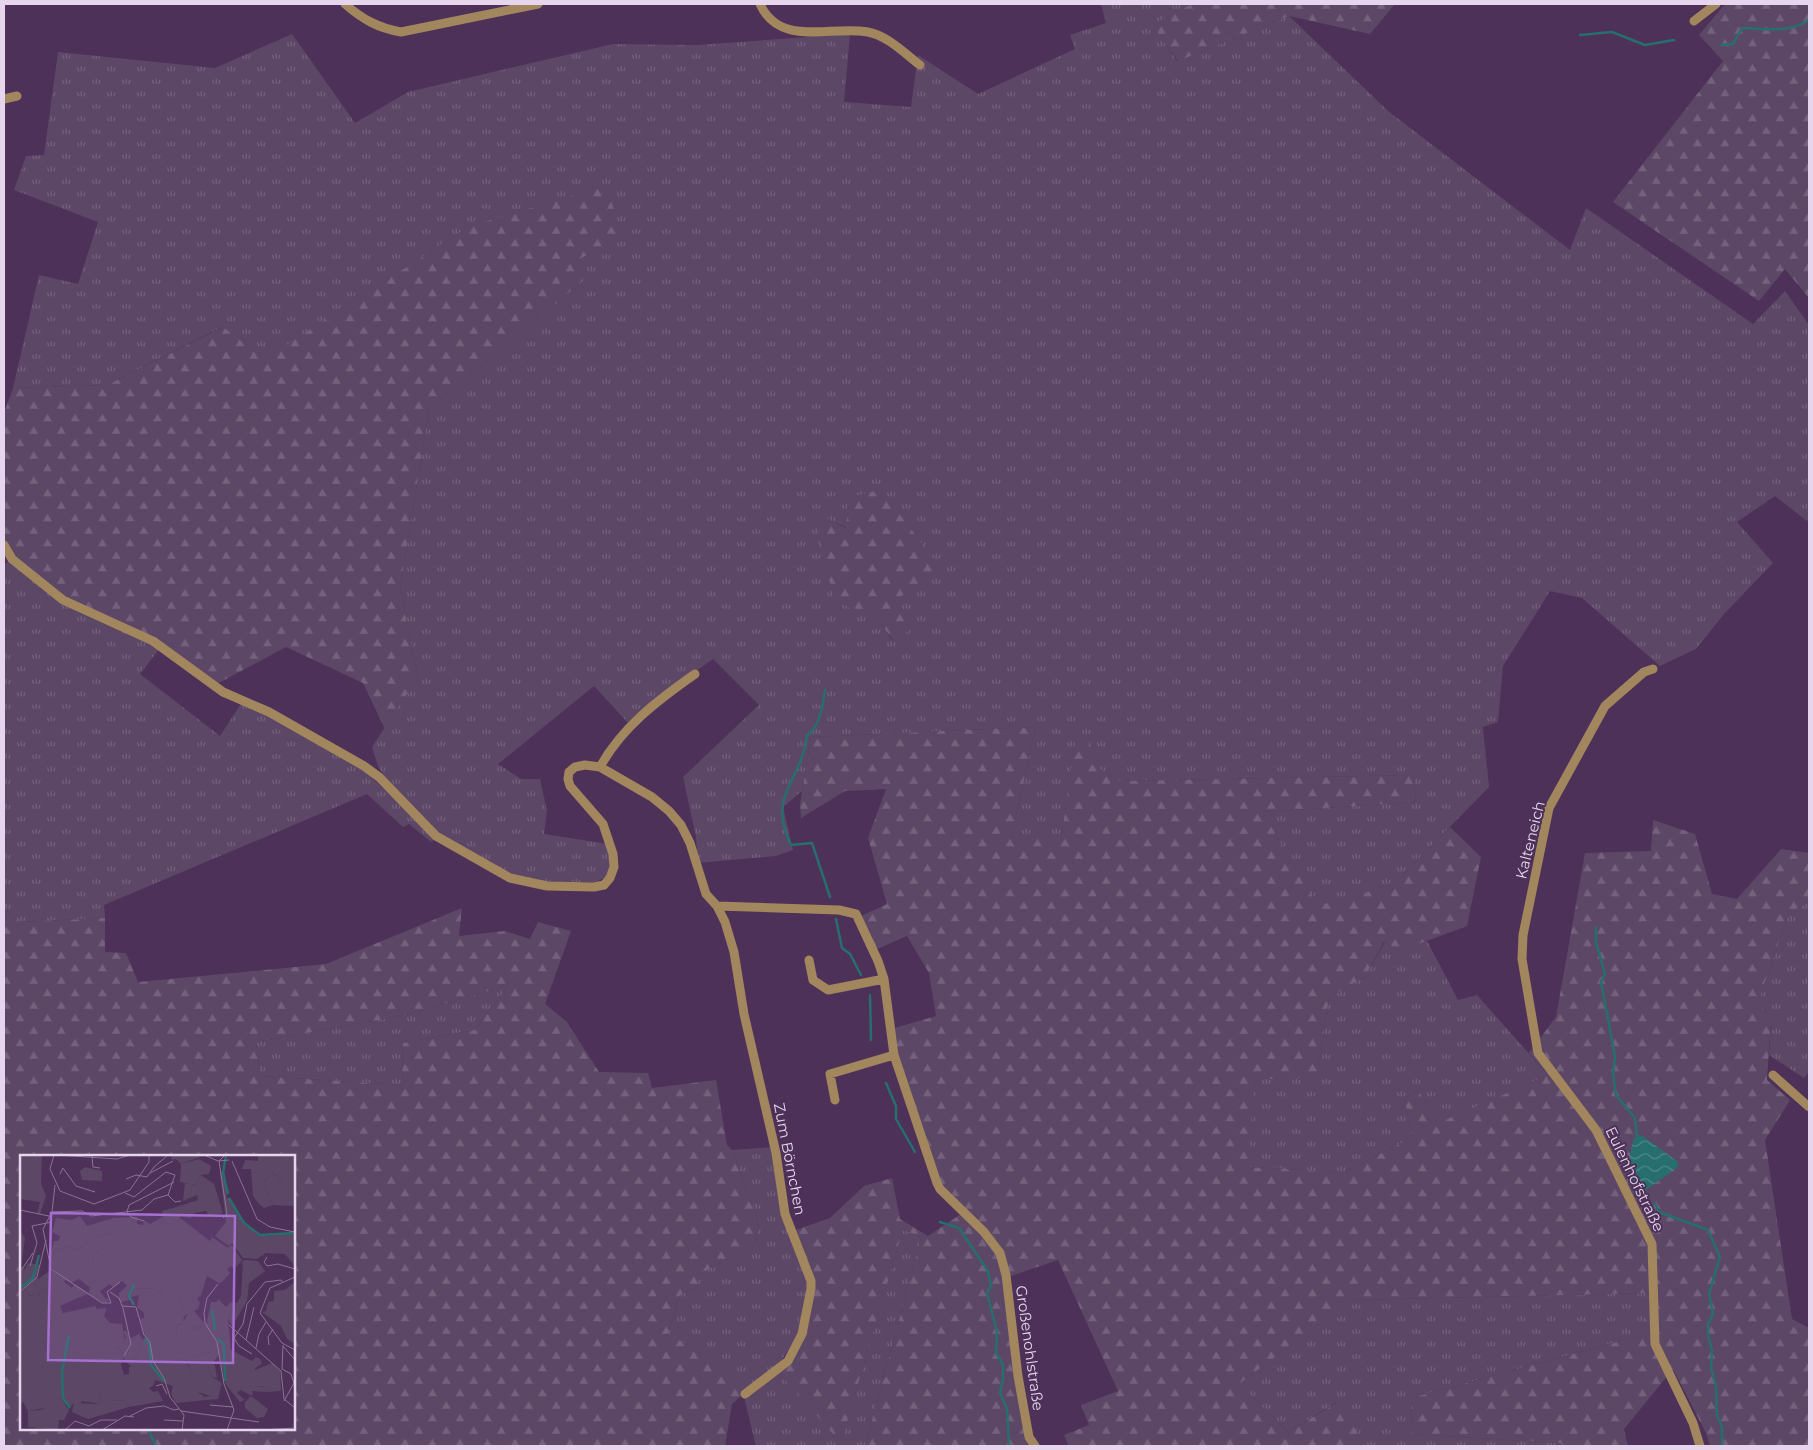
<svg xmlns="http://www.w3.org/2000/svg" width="1813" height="1450" viewBox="0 0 1813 1450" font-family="Montserrat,sans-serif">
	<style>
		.grass { fill: url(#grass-tufts); fill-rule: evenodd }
		.forest { fill: url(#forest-firs); fill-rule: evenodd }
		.water { fill: url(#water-waves) }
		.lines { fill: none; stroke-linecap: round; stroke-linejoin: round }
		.stream { stroke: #276e6e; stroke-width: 2.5 }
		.minor { stroke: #a2865d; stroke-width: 9 }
		.labels { text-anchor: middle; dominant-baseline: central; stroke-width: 4; stroke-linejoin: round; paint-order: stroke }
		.street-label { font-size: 15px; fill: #e6d5ed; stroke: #4d3158 }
		.inset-river { fill: none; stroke: #276e6e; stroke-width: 2.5 }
		.inset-road { fill: none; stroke: #8a7394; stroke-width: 1 }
		.view { fill: #a670d1; fill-opacity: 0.15; stroke: #a670d1; stroke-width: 2.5 }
		.inset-edge { fill: none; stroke: #e6d5ed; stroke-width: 2.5 }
	</style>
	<defs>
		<pattern id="grass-tufts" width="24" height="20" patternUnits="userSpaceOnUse" patternTransform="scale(1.25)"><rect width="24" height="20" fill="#5d4766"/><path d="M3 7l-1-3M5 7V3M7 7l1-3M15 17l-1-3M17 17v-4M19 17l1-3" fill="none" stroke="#74617c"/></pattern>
		<pattern id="forest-firs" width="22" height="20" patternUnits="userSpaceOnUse" patternTransform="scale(1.25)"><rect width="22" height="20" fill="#5d4766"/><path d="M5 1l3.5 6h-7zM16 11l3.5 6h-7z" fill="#74617c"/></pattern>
		<pattern id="water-waves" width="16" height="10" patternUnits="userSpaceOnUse" patternTransform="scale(1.25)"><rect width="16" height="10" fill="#276e6e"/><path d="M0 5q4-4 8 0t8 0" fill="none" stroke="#51888a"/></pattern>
	</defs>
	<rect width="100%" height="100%" fill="#4d3158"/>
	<!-- grass -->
	<path class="grass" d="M 1101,4 L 1192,4 L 1153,25 L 1177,61 L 1289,16 L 1388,111 L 1570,250 L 1586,208 L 1753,324 L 1785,291 L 1809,325 L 1809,519 L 1807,521 L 1775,496 L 1737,522 L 1773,563 L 1724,614 L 1696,649 L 1660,666 L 1582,598 L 1550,591 L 1503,666 L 1498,722 L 1483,727 L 1489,787 L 1393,885 L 1317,907 L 1263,812 L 1416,802 L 1413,775 L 1119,781 L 1092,764 L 1076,740 L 1061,838 L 1011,838 L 1036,727 L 811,737 L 802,791 L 783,807 L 793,850 L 776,856 L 698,863 L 696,837 L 683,777 L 759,705 L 713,659 L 666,692 L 628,723 L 594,686 L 498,764 L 521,779 L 540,779 L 547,811 L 544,834 L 608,844 L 611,868 L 607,876 L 596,882 L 541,883 L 512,876 L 439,834 L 386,780 L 378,766 L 372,747 L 418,676 L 400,589 L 429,409 L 583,281 L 580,258 L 624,239 L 470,226 L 265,360 L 222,327 L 107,385 L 13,388 L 39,275 L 78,284 L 98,222 L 14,190 L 26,156 L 44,155 L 58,52 L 215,68 L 292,34 L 355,123 L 408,92 L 613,44 L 698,45 L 850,34 L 844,102 L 911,107 L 918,55 L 978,94 L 1075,49 L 1070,35 L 1106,23 ZM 825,518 L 944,571 L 891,601 L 893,641 L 868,607 Z
		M 10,560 L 160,648 L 140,674 L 220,736 L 242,702 L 361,767 L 435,839 L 431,842 L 409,824 L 403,827 L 367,794 L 104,905 L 105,918 L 19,922 L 4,909 L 4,565 Z
		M 1809,901 L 1809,1072 L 1804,1078 L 1769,1055 L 1771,1018 L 1758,1002 L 1788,915 Z
		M 1427,941 L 1458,1000 L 1477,995 L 1548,1075 L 1441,1123 L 1418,1091 L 1404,1098 L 1413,1137 L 1345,1172 L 1246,1167 L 1255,1078 L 1318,1073 L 1329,997 L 1365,977 L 1385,942 L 1400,951 Z
		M 509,985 L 475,1030 L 403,1043 L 402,1085 L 260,1076 L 256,1042 L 406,1015 Z
		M 773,1147 L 779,1192 L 809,1281 L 797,1336 L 776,1369 L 743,1394 L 668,1335 L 680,1295 L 698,1287 L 698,1275 L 755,1245 L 758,1220 L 732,1150 Z
		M 903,1229 L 921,1238 L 865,1446 L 756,1446 L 744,1397 L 778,1371 L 841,1442 Z
		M 1650,1293 L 1643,1335 L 1411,1398 L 1412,1434 L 1561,1443 L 1562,1446 L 1366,1446 L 1337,1402 L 1288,1432 L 1239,1384 L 1352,1300 Z"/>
	<!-- forest -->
	<path class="forest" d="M 1192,4 L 1395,4 L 1370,34 L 1289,16 L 1178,61 L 1152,25 Z
		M 1725,4 L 1809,4 L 1809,298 L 1785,269 L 1759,301 L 1613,202 L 1723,61 L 1699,35 Z
		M 606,186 L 624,239 L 581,258 L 583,281 L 429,409 L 400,589 L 418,676 L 385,729 L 363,683 L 286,647 L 217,684 C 204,675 192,664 179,657 C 121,621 43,604 4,543 L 4,413 L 13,388 L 107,385 L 223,327 L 265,359 L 470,226 Z
		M 881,490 L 944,572 L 892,601 L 910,630 L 894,641 L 868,608 L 855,612 L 834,597 L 817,536 L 825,518 L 846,528 L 849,497 Z
		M 1036,727 L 1011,838 L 1061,838 L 1076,739 L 1090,739 L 1092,764 L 1119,781 L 1413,775 L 1416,802 L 1263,812 L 1317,906 L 1393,885 L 1450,827 L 1481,857 L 1467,926 L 1400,951 L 1384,942 L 1365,977 L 1329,997 L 1318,1073 L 1294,1079 L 1255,1079 L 1247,1167 L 1345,1172 L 1413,1137 L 1404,1098 L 1418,1091 L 1441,1122 L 1548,1075 L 1529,1053 L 1556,1017 L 1585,853 L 1651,851 L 1653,820 L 1695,834 L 1712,894 L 1737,899 L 1781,849 L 1809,853 L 1809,901 L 1788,915 L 1758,1002 L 1771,1018 L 1767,1080 L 1790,1100 L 1765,1140 L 1792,1319 L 1809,1328 L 1809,1446 L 1710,1446 L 1706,1433 L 1673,1369 L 1624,1429 L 1628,1446 L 1562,1446 L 1561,1443 L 1412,1434 L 1411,1398 L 1643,1335 L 1649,1293 L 1352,1300 L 1239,1384 L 1288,1432 L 1338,1402 L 1366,1446 L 1069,1446 L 1064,1435 L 1089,1425 L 1081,1405 L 1118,1391 L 1058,1260 L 1008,1277 L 1018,1368 L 1032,1435 L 1038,1446 L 865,1446 L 921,1238 L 903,1229 L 841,1443 L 778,1371 L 799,1338 L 812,1281 L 793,1231 L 830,1218 L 864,1186 L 892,1178 L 900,1219 L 928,1236 L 961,1214 L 941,1189 L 895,1054 L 891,1029 L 936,1016 L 929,973 L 907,936 L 875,950 L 859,917 L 887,904 L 868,838 L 886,789 L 845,791 L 801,818 L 800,804 L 811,737 Z
		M 462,908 L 459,936 L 505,931 L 530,939 L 538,922 L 571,931 L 545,1004 L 567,1022 L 599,1072 L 648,1073 L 652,1088 L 716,1080 L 727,1145 L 732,1150 L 758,1220 L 755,1245 L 698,1275 L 698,1287 L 680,1295 L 668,1335 L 712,1356 L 743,1394 L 732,1404 L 725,1446 L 4,1446 L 4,909 L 19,922 L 105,918 L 105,952 L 126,953 L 138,982 L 326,964 ZM 509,985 L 475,1030 L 403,1043 L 402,1085 L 260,1076 L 256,1042 L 406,1015 ZM 21,1156 L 294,1156 L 294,1429 L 21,1429 Z"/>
	<!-- water -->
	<path class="water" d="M 1636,1135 L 1643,1136 L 1678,1162 L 1678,1167 L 1639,1195 L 1634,1195 C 1629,1177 1627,1151 1636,1135 Z"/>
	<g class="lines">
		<!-- stream -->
		<path class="stream" d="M 1580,35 L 1612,32 L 1645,45 L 1674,40
			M 1721,45 L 1733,44 L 1742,28 C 1766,28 1788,34 1809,20
			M 825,690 C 823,706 820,725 807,736 C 802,781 766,795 791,845 L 812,843 L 830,897
			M 836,919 L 842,948 L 850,954 L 861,975
			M 1596,927 L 1596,942 L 1605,974 L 1601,982 L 1615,1057 L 1613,1074 L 1616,1095 L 1635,1118 L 1637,1136
			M 870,995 L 871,1040
			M 886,1083 L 896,1106 L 896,1119 L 915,1152
			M 1655,1203 L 1659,1212 L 1708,1230 L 1720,1257 L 1709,1294 L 1713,1314 L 1708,1324 L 1708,1335 L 1712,1350 L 1711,1368 L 1716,1386 L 1717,1415 L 1722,1427 L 1722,1446
			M 940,1222 L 959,1228 L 988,1271 L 991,1286 L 987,1293 L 997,1332 L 996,1353 L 1003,1365 L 1003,1378 L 1000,1393 L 1007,1409 L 1009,1446
			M 148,1429 L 156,1446"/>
		<!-- minor -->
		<path class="minor" d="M 345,4 C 362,19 378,28 401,32 L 538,4
			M 760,4 C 780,48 831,25 868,32 C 888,36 904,53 920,65
			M 1694,21 L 1716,4
			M 4,99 L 17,96
			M 4,545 L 12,559 L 63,600 L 153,641 L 223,692 L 269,712 L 364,766 L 379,777 L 436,836 L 510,878 L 547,886 L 594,887 L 604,885 L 610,878 L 614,867 L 613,854 L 603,824 L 570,786 L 568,779 L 569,772 L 575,767 L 585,765 L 600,767 L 652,797 L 669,811 L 681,825 L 690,843 L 706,894 L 717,906 L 725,922 L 734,952 L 744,1014 L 776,1153 L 785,1214 L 811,1281 L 811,1289 L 802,1334 L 788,1361 L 745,1394
			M 1653,669 L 1644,672 L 1605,706 L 1549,808 L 1523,935 L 1522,959 L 1538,1053 L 1596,1130 L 1652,1244 L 1655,1344 L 1693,1423 L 1700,1446
			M 600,767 C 622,727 658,700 695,674
			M 717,906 L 839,910 L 856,914 L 878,961 L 884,979 L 894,1055 L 937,1183 L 940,1189 L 984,1232 L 1000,1253 L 1006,1275 L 1018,1376 L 1029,1437 L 1035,1446
			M 809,960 L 813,980 L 828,990 L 884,979
			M 1773,1075 L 1809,1107
			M 835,1100 L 830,1074 L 894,1055"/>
	</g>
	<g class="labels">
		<!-- street labels -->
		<g class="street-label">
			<text transform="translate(1530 840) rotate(-76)">Kalteneich</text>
			<text transform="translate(790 1159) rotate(79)">Zum Börnchen</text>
			<text transform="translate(1635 1179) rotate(64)">Eulenhofstraße</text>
			<text transform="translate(1030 1348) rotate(82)">Großenohlstraße</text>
		</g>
	</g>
	<!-- overview -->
	<g transform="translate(20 1155)">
		<rect width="275" height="275" fill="#4d3158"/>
		<path d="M 0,0 L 22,0 L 21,28 L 26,41 L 20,59 L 17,59 L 20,47 L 0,44 ZM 179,4 L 191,11 L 189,19 L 181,20 L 175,30 L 160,27 L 161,9 ZM 253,17 L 267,32 L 266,48 L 275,48 L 275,51 L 253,50 L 243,28 ZM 153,53 L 155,59 L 190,86 L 192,82 L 208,93 L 212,90 L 222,105 L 214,114 L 211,111 L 207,114 L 210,118 L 202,127 L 199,128 L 187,121 L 181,140 L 171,150 L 163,152 L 158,142 L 173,142 L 173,139 L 143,139 L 139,135 L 137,145 L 132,145 L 135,133 L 112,134 L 110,145 L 100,147 L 99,138 L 107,131 L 102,126 L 93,132 L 90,129 L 80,136 L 85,143 L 91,145 L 84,148 L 67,139 L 40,151 L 31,151 L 20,142 L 19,138 L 27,135 L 18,124 L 31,115 L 46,124 L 44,127 L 52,133 L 54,129 L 69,138 L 74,100 L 89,87 L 92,78 L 78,81 L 57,95 L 53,91 L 31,97 L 34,86 L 38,86 L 40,81 L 32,77 L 36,63 L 52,65 L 60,61 L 67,71 L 93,63 L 117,62 L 117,69 L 123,70 L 124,65 L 130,69 L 143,62 L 142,56 ZM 0,75 L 5,83 L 1,112 L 5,114 L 8,108 L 20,110 L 14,127 L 0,137 ZM 224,105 L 238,106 L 245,116 L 229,128 L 227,146 L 212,171 L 208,163 L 221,141 L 223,108 L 220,109 ZM 170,156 L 174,156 L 186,170 L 175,174 L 173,171 L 173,176 L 166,179 L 156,179 L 157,170 L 161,170 ZM 103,176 L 107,176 L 111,189 L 107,198 L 114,206 L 122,185 L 117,212 L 113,214 L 96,195 L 106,183 ZM 166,192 L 196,192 L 196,196 L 172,202 L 172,206 L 187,207 L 192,222 L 202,228 L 190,241 L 178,237 L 168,209 L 164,203 L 159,206 L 154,201 ZM 105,220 L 110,221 L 109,231 L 97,232 L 96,225 ZM 81,241 L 88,241 L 88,246 L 105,245 L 109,252 L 68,264 L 52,257 L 54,248 L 80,249 ZM 41,244 L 49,255 L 44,265 L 39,265 L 38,275 L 8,272 L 8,256 L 21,255 Z" fill="#5d4766"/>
		<path d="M 151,0 L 178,0 L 180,2 L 161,9 L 156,4 L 152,5 ZM 238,0 L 275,0 L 275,48 L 266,49 L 260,36 L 267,32 L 253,17 L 243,28 L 253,50 L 244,53 L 239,49 L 233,41 L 231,14 L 222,14 L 225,5 L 238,6 ZM 200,17 L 205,18 L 207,43 L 209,43 L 223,67 L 243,81 L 275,79 L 275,111 L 265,99 L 246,98 L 237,104 L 223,103 L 212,88 L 209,91 L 195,81 L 206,67 ZM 181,20 L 194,29 L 203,58 L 189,61 L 186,56 L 175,58 L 170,63 L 162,61 L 150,66 L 148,62 L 155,59 L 153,53 L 178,45 L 177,40 L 163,46 L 165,28 L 175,30 ZM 92,78 L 94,83 L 74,100 L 72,127 L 69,132 L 59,124 L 51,128 L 29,111 L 31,97 L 53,91 L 57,95 L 78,81 ZM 275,127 L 275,189 L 267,184 L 261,171 L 242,157 L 246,156 L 248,147 L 254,146 L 254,136 L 265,135 ZM 25,132 L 27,135 L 19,138 L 20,142 L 31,151 L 40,151 L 43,158 L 76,151 L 76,154 L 87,153 L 84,161 L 90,168 L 102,169 L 105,186 L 96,194 L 104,201 L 101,210 L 104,220 L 109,219 L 109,212 L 116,212 L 122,185 L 114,206 L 107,199 L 111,189 L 109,184 L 119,179 L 123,185 L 126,183 L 120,164 L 124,163 L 124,158 L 117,152 L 119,140 L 111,142 L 112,134 L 135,133 L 133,145 L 137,145 L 139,135 L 143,139 L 173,139 L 174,142 L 158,143 L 163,152 L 177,144 L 180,147 L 178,154 L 164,161 L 163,169 L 157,170 L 156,179 L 166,179 L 172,176 L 173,171 L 176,174 L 186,170 L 191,147 L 197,147 L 198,144 L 206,152 L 211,147 L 217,148 L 208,163 L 211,195 L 232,206 L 236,202 L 240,204 L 242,209 L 235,213 L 236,216 L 228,220 L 236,232 L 247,231 L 248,237 L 232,236 L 233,240 L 230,240 L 221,235 L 217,238 L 225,245 L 220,247 L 206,230 L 199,200 L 194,206 L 197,223 L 192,222 L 187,207 L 172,206 L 172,202 L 195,196 L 196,192 L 166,192 L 155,201 L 159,206 L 164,203 L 177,228 L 178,237 L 185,242 L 190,241 L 202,228 L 198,244 L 156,248 L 151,239 L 153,231 L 135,225 L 134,230 L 129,233 L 133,237 L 138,236 L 143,246 L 109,252 L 105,245 L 88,246 L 88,241 L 81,241 L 80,249 L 62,246 L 60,249 L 54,248 L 49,253 L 41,244 L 36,251 L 8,256 L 3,247 L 0,248 L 0,138 L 5,134 L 10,141 Z" fill="#5d4766"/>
		<path d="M 252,208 L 260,216 L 261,236 L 248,237 L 247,231 L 233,232 L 217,228 L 216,223 Z" fill="#5d4766"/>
		<path d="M 65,12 L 82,16 L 82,26 L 62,25 L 60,16 ZM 17,122 L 25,132 L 10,141 L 5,134 ZM 231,241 L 248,254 L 244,262 L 237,263 L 225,253 L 225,247 Z" fill="#5d4766"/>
		<path class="inset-river" d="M 206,0 L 203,18 L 208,39M 209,43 L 224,68 L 240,80 L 274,78M 114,129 L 109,141 L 114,150M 0,133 L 13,123 L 19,100M 192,155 L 195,175M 49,181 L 42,216 L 43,243 L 50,253M 197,183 L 204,189 L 205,226M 124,184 L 129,189 L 131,210 L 144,226"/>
		<path class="inset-road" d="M 34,0 L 30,14 L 40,36 L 74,49 L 110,35 L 129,7 L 129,0M 38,0 L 97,4 L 110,0M 184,0 L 198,6 L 209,5M 72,1 L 73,12 L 80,13M 212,6 L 237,64 L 250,72 L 275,77M 130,18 L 153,6M 40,19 L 43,13 L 56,31 L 75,37 L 73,36M 106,24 L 116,20 L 127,22 L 134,12 L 148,0M 35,30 L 32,57 L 23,74 L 31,114 L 82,148 L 91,148 L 87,137 L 100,127M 148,40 L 155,47 L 161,46M 0,55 L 29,61M 32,57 L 62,56 L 71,61 L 122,55 L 134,44 L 148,40 L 155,20 L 146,17 L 114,42 L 105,38M 107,57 L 109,50 L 154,27M 107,57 L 111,62 L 124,66M 203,63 L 207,59 L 199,6 L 205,0M 12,71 L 32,67M 247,102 L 244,107 L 247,111 L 258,109 L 275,114M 10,111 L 17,88 L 12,71M 2,114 L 13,98M 275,122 L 250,133 L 240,158 L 262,188 L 275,195M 198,129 L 187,143 L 184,158 L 185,168 L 197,187 L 204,229 L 214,255 L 207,275M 0,137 L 17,122 L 26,85M 90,137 L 99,143 L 103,153 L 111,189 L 104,201M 102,151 L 116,152 L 124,180 L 130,187 L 133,206 L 144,223 L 150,242 L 164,260 L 162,275M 209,170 L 261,216 L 264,244 L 275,253M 226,185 L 234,152M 249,190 L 248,182 L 253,174M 263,190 L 262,214 L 271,219 L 274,228 L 264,246M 263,191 L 275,205M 236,193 L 239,179 L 246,167M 232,199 L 219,191 L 214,183 L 223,169 L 227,149 L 245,127 L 261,125 L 263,128M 136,231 L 142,229 L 147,239M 190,250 L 213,252M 161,256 L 239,267M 110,261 L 126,253 L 144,251 L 154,255 L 159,254M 144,265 L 163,266M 45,275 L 55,266 L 69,271 L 81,265 L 97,265M 82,275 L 105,261 L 114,262M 240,275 L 275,273"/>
		<path class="view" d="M 31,58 L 215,61 L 213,208 L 28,205 Z"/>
		<rect width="275" height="275" class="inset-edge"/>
	</g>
	<!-- border -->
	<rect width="1813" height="1450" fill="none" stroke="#e6d5ed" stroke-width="10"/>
</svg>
